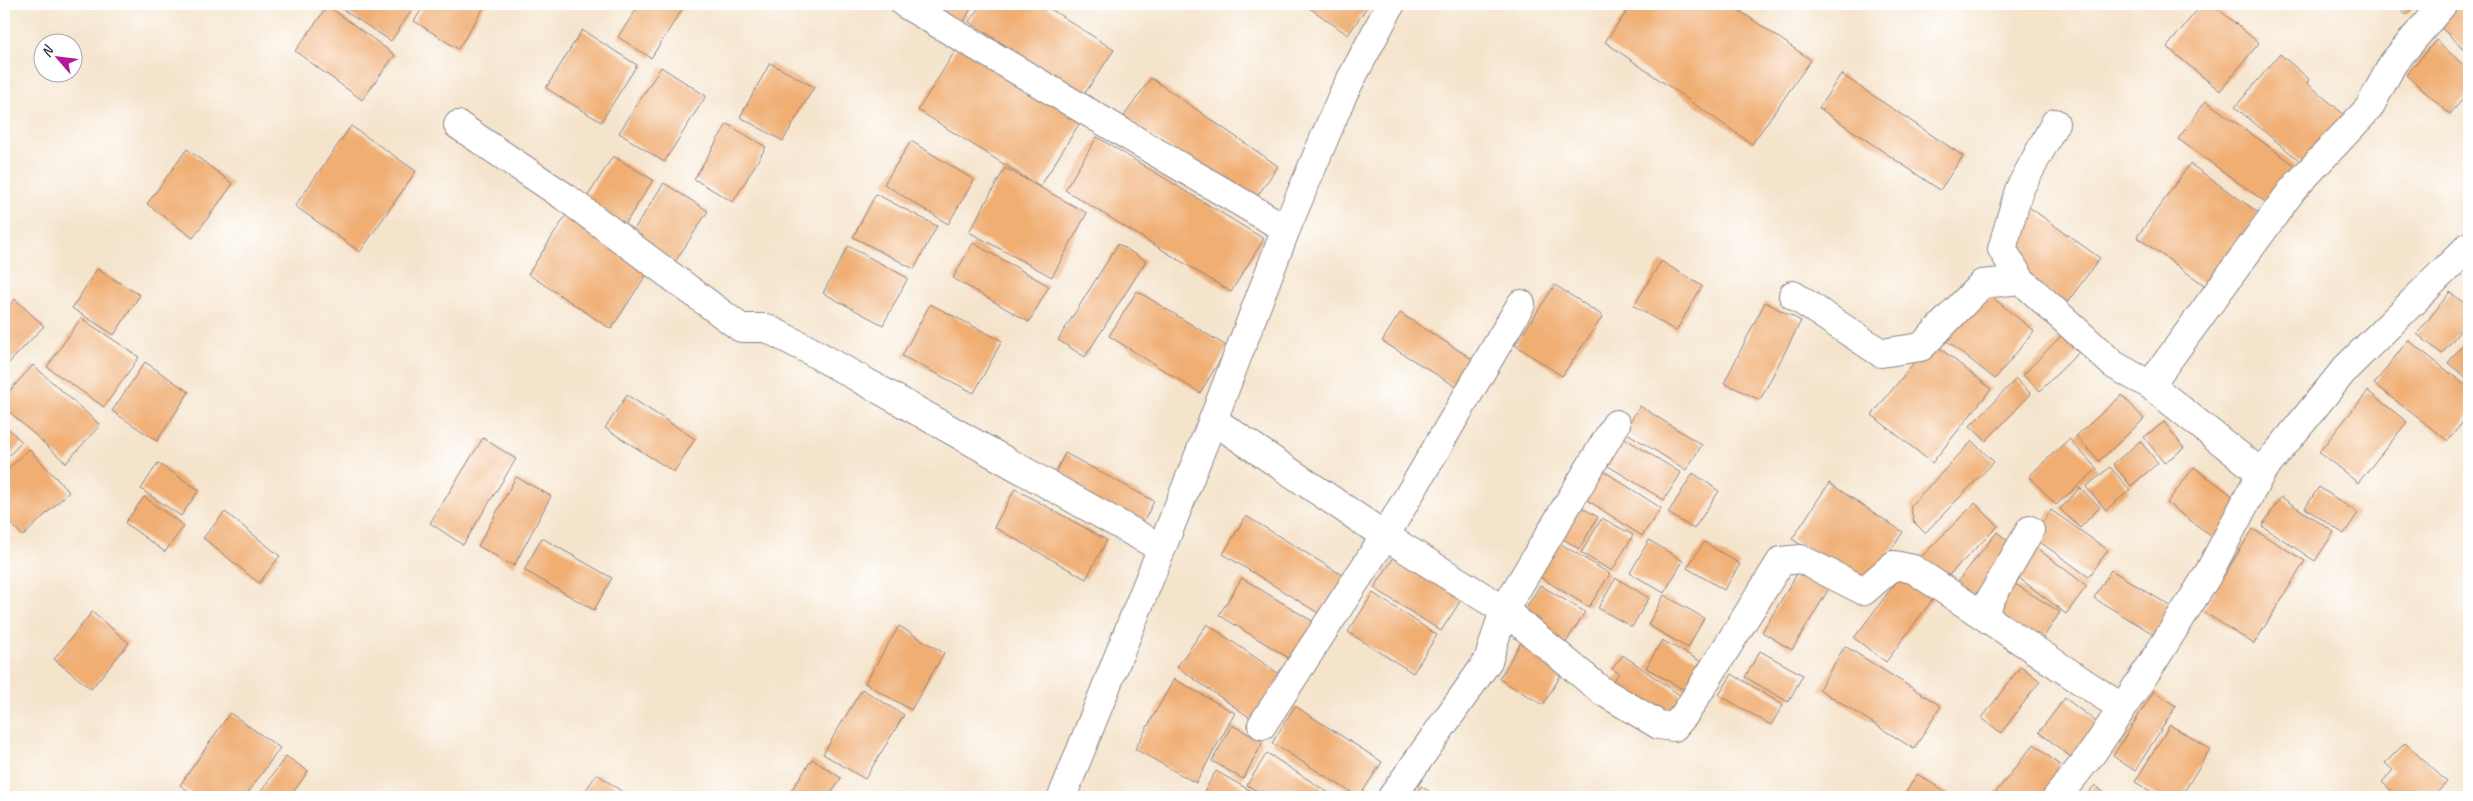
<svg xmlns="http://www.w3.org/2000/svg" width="2473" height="801" viewBox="0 0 2473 801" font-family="Caveat,sans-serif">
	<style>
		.building { fill: #f0ae73 }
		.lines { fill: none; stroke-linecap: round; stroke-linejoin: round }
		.minor-casing { stroke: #8c8384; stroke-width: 30 }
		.tertiary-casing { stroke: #8c8384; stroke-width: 30 }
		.minor { stroke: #fff; stroke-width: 28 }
		.tertiary { stroke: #fff; stroke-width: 28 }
	</style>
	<rect width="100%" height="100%" fill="#fff"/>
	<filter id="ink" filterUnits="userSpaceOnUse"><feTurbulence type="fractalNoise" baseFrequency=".02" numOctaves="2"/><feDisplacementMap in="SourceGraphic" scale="10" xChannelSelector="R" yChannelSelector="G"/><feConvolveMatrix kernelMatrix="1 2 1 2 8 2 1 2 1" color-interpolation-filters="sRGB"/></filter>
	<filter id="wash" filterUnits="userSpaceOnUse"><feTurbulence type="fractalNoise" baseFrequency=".0096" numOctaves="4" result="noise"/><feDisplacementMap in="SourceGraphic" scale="20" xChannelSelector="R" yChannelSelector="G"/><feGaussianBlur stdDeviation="1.12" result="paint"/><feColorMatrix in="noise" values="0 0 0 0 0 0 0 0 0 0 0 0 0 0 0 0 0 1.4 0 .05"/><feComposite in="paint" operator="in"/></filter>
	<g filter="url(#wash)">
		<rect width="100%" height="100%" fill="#f5e4cc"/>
		<g id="blocks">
			<!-- building -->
			<path class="building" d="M 334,4 L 416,4 L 391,41 Z
				M 425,4 L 486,4 L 458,49 L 414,21 Z
				M 640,4 L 685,5 L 651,58 L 618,37 Z
				M 924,4 L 973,4 L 963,23 Z
				M 981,4 L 1043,4 L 1114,50 L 1083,96 L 969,22 Z
				M 1304,4 L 1369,4 L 1348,35 Z
				M 1632,4 L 1730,4 L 1811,60 L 1752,144 L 1605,42 Z
				M 2202,4 L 2212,4 L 2259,43 L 2220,91 L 2167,47 Z
				M 2394,4 L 2416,4 L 2406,15 Z
				M 2459,4 L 2469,4 L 2469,53 L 2439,26 Z
				M 328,6 L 395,55 L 362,100 L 295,51 Z
				M 582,30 L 637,65 L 601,122 L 546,88 Z
				M 962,40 L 1084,116 L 1040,187 L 918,110 Z
				M 2436,40 L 2469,70 L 2469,92 L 2450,114 L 2406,75 Z
				M 2280,54 L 2309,79 L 2307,83 L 2348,118 L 2307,167 L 2235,107 Z
				M 770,63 L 814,87 L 783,141 L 740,117 Z
				M 661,67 L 706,96 L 664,162 L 619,133 Z
				M 1841,74 L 1963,156 L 1940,190 L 1819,108 Z
				M 1151,78 L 1278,166 L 1252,204 L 1124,116 Z
				M 2206,101 L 2296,166 L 2268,204 L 2178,139 Z
				M 727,124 L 766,147 L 733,202 L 694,179 Z
				M 351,126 L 416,171 L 360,252 L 295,206 Z
				M 1097,137 L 1264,239 L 1231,292 L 1065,190 Z
				M 911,141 L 974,180 L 948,224 L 884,184 Z
				M 187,149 L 233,184 L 193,238 L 147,204 Z
				M 613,156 L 653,180 L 622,229 L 583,204 Z
				M 2190,164 L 2259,213 L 2207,287 L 2137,237 Z
				M 1005,168 L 1087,213 L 1052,277 L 969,232 Z
				M 664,183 L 708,211 L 675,262 L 631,234 Z
				M 876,194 L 937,226 L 914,269 L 853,237 Z
				M 2026,205 L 2100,258 L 2066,304 L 2020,271 L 2013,223 Z
				M 567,214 L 650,269 L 611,329 L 528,274 Z
				M 973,243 L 1049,286 L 1029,322 L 953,278 Z
				M 1118,244 L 1146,261 L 1085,357 L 1058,340 Z
				M 848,246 L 908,278 L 883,325 L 823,293 Z
				M 1661,261 L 1702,286 L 1676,331 L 1634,306 Z
				M 97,269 L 140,295 L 114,335 L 72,308 Z
				M 1555,285 L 1603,316 L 1562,376 L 1515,345 Z
				M 1982,289 L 2034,331 L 1995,379 L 1943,338 Z
				M 1137,291 L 1228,347 L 1200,393 L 1109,336 Z
				M 2450,292 L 2469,307 L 2469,319 L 2442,354 L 2417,334 Z
				M 15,299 L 44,326 L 4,368 L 4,311 Z
				M 1765,302 L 1801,321 L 1760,400 L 1724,383 Z
				M 930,304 L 1002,341 L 974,393 L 902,356 Z
				M 1400,313 L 1480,364 L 1463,391 L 1382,341 Z
				M 81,318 L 139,357 L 104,407 L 47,367 Z
				M 2062,335 L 2079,352 L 2040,391 L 2023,375 Z
				M 2468,337 L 2469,339 L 2469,380 L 2448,363 Z
				M 2408,340 L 2469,388 L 2469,414 L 2448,441 L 2374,384 Z
				M 1931,341 L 1991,389 L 1932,463 L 1872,415 Z
				M 145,362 L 189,392 L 157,441 L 112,411 Z
				M 33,365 L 100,425 L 66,463 L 4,407 L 4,397 Z
				M 2016,379 L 2031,394 L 1986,441 L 1970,426 Z
				M 2368,391 L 2407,422 L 2358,483 L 2319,452 Z
				M 627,395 L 695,439 L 674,472 L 605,428 Z
				M 2122,395 L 2144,419 L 2099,461 L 2076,436 Z
				M 1640,406 L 1702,445 L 1686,470 L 1624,431 Z
				M 2164,422 L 2184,448 L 2164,463 L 2144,437 Z
				M 4,424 L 22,442 L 4,461 Z
				M 1621,436 L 1681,473 L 1664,500 L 1605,464 Z
				M 483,438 L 516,459 L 463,545 L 430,523 Z
				M 2069,439 L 2097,469 L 2056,505 L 2029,476 Z
				M 1972,441 L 1994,462 L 1925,533 L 1914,522 L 1910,506 Z
				M 2140,441 L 2158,463 L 2131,486 L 2113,464 Z
				M 29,449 L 69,492 L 23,536 L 4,517 L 4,473 Z
				M 1065,453 L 1154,501 L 1138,533 L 1049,485 Z
				M 158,463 L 199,490 L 181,516 L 141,489 Z
				M 2110,467 L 2130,490 L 2106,510 L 2086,487 Z
				M 2194,467 L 2241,502 L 2214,538 L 2167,503 Z
				M 1602,470 L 1661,508 L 1642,536 L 1584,498 Z
				M 1693,473 L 1719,491 L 1694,529 L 1668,513 Z
				M 516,477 L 551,496 L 514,566 L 478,546 Z
				M 1829,483 L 1903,532 L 1866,588 L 1792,539 Z
				M 2319,487 L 2358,513 L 2344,534 L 2305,508 Z
				M 2080,488 L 2100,507 L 2080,528 L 2060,509 Z
				M 1015,489 L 1107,540 L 1086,579 L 994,527 Z
				M 144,497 L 184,526 L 165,552 L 125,523 Z
				M 2281,497 L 2334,532 L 2315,561 L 2262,526 Z
				M 1975,503 L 1998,526 L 1939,585 L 1916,562 Z
				M 1576,504 L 1598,517 L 1579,549 L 1557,535 Z
				M 2051,510 L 2108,550 L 2089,577 L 2033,537 Z
				M 225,512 L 280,556 L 259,583 L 203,538 Z
				M 1246,516 L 1347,578 L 1323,616 L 1223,554 Z
				M 1602,518 L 1633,535 L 1612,571 L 1581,553 Z
				M 2253,529 L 2305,561 L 2254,644 L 2202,611 Z
				M 1997,532 L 2015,547 L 1972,601 L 1954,586 Z
				M 542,538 L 612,578 L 594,610 L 524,570 Z
				M 1649,540 L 1683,561 L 1664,593 L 1630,573 Z
				M 1556,541 L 1610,574 L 1589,607 L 1535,574 Z
				M 1704,542 L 1740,564 L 1724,590 L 1687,568 Z
				M 2034,546 L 2087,586 L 2066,614 L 2014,574 Z
				M 1400,548 L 1467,591 L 1441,631 L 1374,588 Z
				M 1803,564 L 1833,582 L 1792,650 L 1762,632 Z
				M 2111,570 L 2182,613 L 2165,641 L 2094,598 Z
				M 1903,573 L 1935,596 L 1886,662 L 1854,638 Z
				M 1242,578 L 1317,624 L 1295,662 L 1219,615 Z
				M 1616,578 L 1649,598 L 1632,627 L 1598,608 Z
				M 2007,579 L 2060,612 L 2040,643 L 1988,610 Z
				M 1540,585 L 1585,612 L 1565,644 L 1521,617 Z
				M 1373,593 L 1437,635 L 1413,673 L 1348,632 Z
				M 1664,595 L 1704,618 L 1688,648 L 1648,625 Z
				M 92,612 L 129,643 L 91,689 L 54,659 Z
				M 1207,624 L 1282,676 L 1252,719 L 1177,667 Z
				M 899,626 L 944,653 L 911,710 L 865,683 Z
				M 1523,639 L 1567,665 L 1543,705 L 1499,679 Z
				M 1662,640 L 1702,662 L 1686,691 L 1646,668 Z
				M 1845,646 L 1941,706 L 1914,749 L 1819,689 Z
				M 1760,651 L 1803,675 L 1788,702 L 1745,677 Z
				M 1623,655 L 1684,698 L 1666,723 L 1610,685 L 1619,673 L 1612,669 Z
				M 2021,666 L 2040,681 L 2001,733 L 1982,718 Z
				M 1732,674 L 1783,705 L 1771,725 L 1719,695 Z
				M 1174,679 L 1235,713 L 1196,783 L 1135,749 Z
				M 862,689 L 904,715 L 865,779 L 823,754 Z
				M 2154,691 L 2176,706 L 2135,771 L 2113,756 Z
				M 2065,698 L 2103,727 L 2077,762 L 2039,732 Z
				M 1295,706 L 1382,762 L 1359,797 L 1272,743 Z
				M 230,713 L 280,748 L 245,797 L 197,797 L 180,785 Z
				M 1232,725 L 1263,742 L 1243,779 L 1212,761 Z
				M 2170,725 L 2210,749 L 2181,797 L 2160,797 L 2135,782 Z
				M 2405,743 L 2447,782 L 2433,797 L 2398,797 L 2382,782 L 2393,770 L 2385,763 Z
				M 2034,744 L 2069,773 L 2050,797 L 1992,797 Z
				M 1267,753 L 1335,797 L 1267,797 L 1247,785 Z
				M 286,756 L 308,771 L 290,797 L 257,797 Z
				M 812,759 L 841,778 L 829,797 L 787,797 Z
				M 1216,771 L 1251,791 L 1248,797 L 1201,797 Z
				M 597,774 L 624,793 L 621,797 L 581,797 Z
				M 1917,774 L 1954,797 L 1903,797 Z
				M 2095,785 L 2109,797 L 2085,797 Z
				M 1421,786 L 1438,797 L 1414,797 Z"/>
		</g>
	</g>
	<g filter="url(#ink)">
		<use href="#blocks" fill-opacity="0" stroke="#8c8384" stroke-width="1"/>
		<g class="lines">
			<defs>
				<path id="minor" d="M 905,4 L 1286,229
					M 2055,123 L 2019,190 L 2002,249 L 2021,280 L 2114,365 L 2150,385 L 2261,473
					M 458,125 L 565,197 L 741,328 L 766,328 L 807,349 L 1161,548
					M 1793,295 L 1881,353 L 1921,347 L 1982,284 L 2021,280
					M 2150,385 L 2293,189 L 2369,108 L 2393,63 L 2443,4
					M 1213,420 L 1385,536 L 1504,610 L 1602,691 L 1659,725 L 1674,727 L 1685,714 L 1781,561 L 1801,559 L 1864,591 L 1894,565 L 1913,569 L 2122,708
					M 1982,614 L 2030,530
					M 1262,725 L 1385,536 L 1521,304
					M 1392,797 L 1488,661 L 1504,610 L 1616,424
					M 2057,797 L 2093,752 L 2153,662 L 2207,576 L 2261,473 L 2345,369 L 2469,246"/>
				<path id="tertiary" d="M 1062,797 L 1213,420 L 1286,229 L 1343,94 L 1391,4"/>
			</defs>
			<!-- minor casing -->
			<use href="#minor" class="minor-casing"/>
			<!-- tertiary casing -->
			<use href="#tertiary" class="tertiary-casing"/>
			<!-- minor -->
			<use href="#minor" class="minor"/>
			<!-- tertiary -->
			<use href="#tertiary" class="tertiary"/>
		</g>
	</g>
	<!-- margin -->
	<rect width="2473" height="801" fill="none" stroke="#fff" stroke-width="20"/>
	<!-- north arrow -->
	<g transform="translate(58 58) rotate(298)"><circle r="24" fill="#ffffff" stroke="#a7a7b1"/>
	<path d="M0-4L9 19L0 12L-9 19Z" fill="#b5179e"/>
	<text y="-8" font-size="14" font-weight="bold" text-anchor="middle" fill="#22223b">N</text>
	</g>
</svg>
